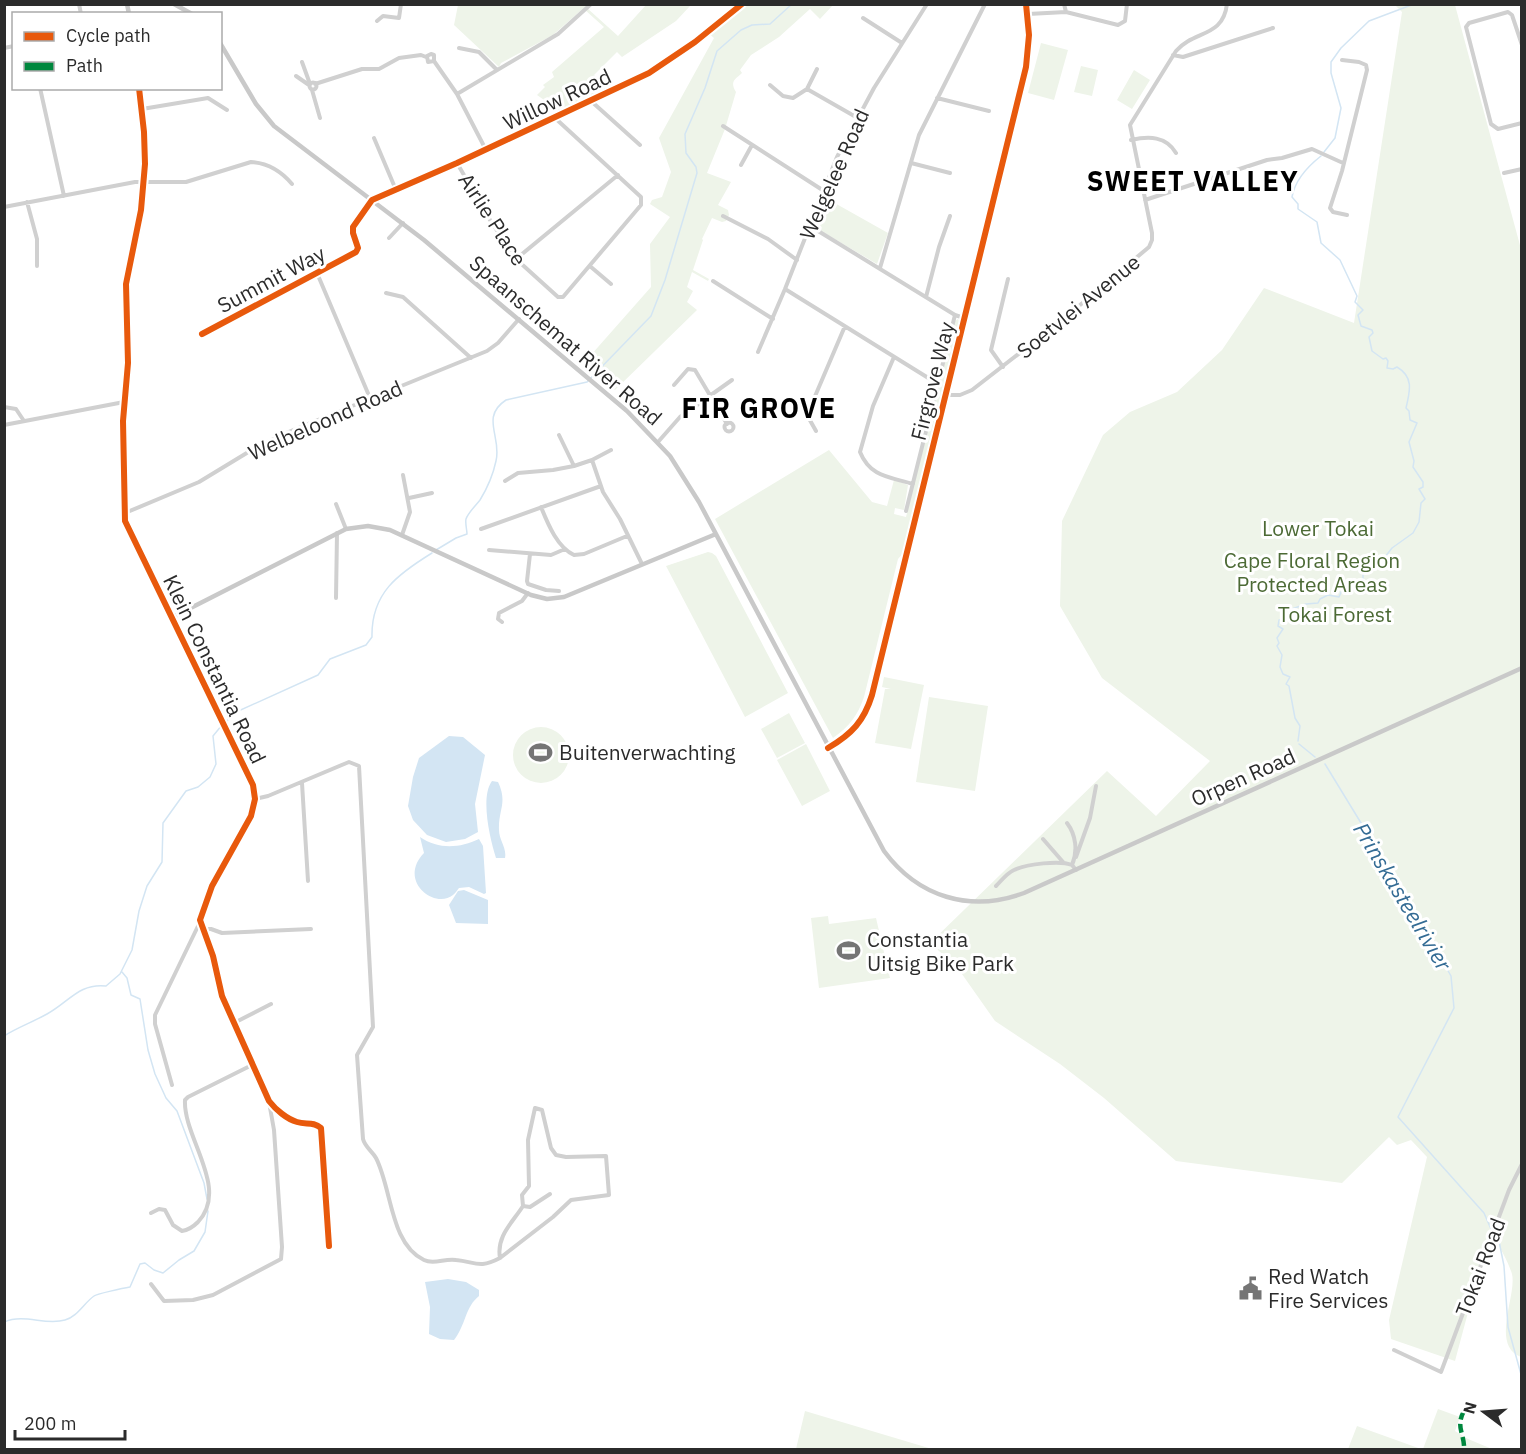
<svg xmlns="http://www.w3.org/2000/svg" width="1526" height="1454" viewBox="0 0 1526 1454" font-family="'IBM Plex Sans',sans-serif">
	<style>
		.green { fill: #eef4e9 }
		.water { fill: #d3e5f3 }
		.lines { fill: none; stroke-linecap: round; stroke-linejoin: round }
		.stream { stroke: #d3e5f3; stroke-width: 1.5 }
		.street { stroke: #d0d0d0; stroke-width: 4 }
		.secondary { stroke: #c9c9c9; stroke-width: 4.5 }
		.quiet { stroke: #00873e; stroke-width: 4.5; stroke-dasharray: 9 4.5; stroke-linecap: butt }
		.cycleway-casing { stroke: #fff; stroke-width: 10 }
		.cycleway { stroke: #e8590c; stroke-width: 6 }
		.labels { text-anchor: middle; dominant-baseline: central; stroke-width: 6; stroke-linejoin: round; paint-order: stroke }
		.street-label { font-size: 21px; fill: #2b2b2b; stroke: #fff }
		.park-label { font-size: 21px; fill: #4c6a35; stroke: #fff }
		.poi-label { font-size: 21px; fill: #2b2b2b; stroke: #fff; text-anchor: start }
		.water-label { font-size: 22px; font-style: italic; fill: #336b94; stroke: #fff }
		.district-label { font-size: 27px; font-weight: bold; letter-spacing: 1.5px; fill: #000; stroke: #fff }
	</style>
	<rect width="100%" height="100%" fill="#fff"/>
	<!-- green -->
	<path class="green" d="M 584,4 L 586,6 L 553,35 L 501,63 L 499,67 L 454,25 L 458,5 Z
		M 646,5 L 691,5 L 676,21 L 622,57 L 617,52 L 594,75 L 609,92 L 564,114 L 537,95 L 545,87 L 543,85 L 554,77 L 552,72 L 604,27 L 585,10 L 587,8 L 618,36 Z
		M 742,5 L 833,5 L 820,19 L 810,9 L 779,37 L 751,55 L 740,70 L 742,73 C 734,80 730,82 736,92 L 725,129 L 707,173 L 731,182 L 718,205 L 728,210 L 729,215 L 726,221 L 722,222 L 712,218 L 702,239 L 703,240 L 693,270 L 709,279 L 708,281 L 692,272 L 687,287 L 693,291 L 687,302 L 697,310 L 615,390 L 583,364 L 651,287 L 650,244 L 670,217 L 650,204 L 652,200 L 662,197 L 671,172 L 659,138 L 714,38 L 707,32 Z
		M 1395,5 L 1455,5 L 1521,249 L 1521,1357 C 1490,1345 1517,1296 1512,1274 C 1508,1261 1500,1248 1494,1236 L 1474,1290 L 1455,1361 L 1391,1339 L 1389,1320 L 1427,1157 L 1411,1140 L 1397,1145 L 1389,1137 L 1342,1183 L 1176,1161 L 1104,1098 L 1060,1064 L 995,1021 L 957,967 L 930,943 L 1107,771 L 1156,816 L 1210,761 L 1102,678 L 1060,606 L 1062,521 L 1103,435 L 1130,412 L 1177,392 L 1222,350 L 1264,288 L 1354,323 L 1402,12 Z
		M 1041,43 L 1068,50 L 1054,100 L 1028,93 Z
		M 1081,66 L 1098,70 L 1092,96 L 1074,92 Z
		M 1134,70 L 1150,80 L 1132,109 L 1117,100 Z
		M 824,197 L 888,233 L 877,264 L 816,228 L 814,222 Z
		M 958,319 L 960,323 L 904,552 L 898,559 L 864,697 C 858,715 849,727 833,738 L 715,519 L 829,450 L 872,502 L 887,506 L 894,480 L 908,485 L 904,510 L 895,508 L 894,514 L 906,517 L 955,321 Z
		M 708,552 L 712,553 L 716,556 L 788,693 L 745,717 L 666,566 Z
		M 884,677 L 924,685 L 911,749 L 875,743 L 885,689 L 891,689 L 882,687 Z
		M 929,697 L 988,706 L 975,791 L 916,782 Z
		M 789,713 L 805,743 L 777,758 L 761,729 Z
		M513 755a28 28 0 1 1 56 0a28 28 0 1 1-56 0Z
		M 806,744 L 830,791 L 802,806 L 777,760 Z
		M 828,916 L 829,924 L 876,918 L 890,978 L 819,988 L 811,918 Z
		M 1438,1409 L 1460,1417 L 1455,1431 L 1468,1439 L 1492,1449 L 1423,1449 Z
		M 805,1411 L 932,1449 L 796,1449 Z
		M 1357,1426 L 1421,1449 L 1348,1449 Z"/>
	<!-- water -->
	<path class="water" d="M 449,736 L 463,737 L 485,755 L 475,804 L 478,832 L 465,839 L 446,842 L 427,835 L 413,820 L 408,806 L 413,777 L 419,758 Z
		M 492,781 L 498,782 C 508,803 498,810 499,830 C 499,840 507,848 505,858 L 496,858 C 490,839 480,797 492,781 Z
		M 420,837 C 439,850 460,848 479,839 L 483,846 L 486,893 L 484,894 L 469,887 L 459,888 C 457,890 456,893 453,895 C 435,910 397,881 424,853 Z
		M 464,890 L 488,900 L 488,924 L 456,923 L 449,905 L 458,891 Z
		M 448,1279 L 466,1282 L 479,1290 L 479,1296 C 465,1307 466,1325 454,1340 L 440,1339 L 429,1334 L 430,1307 L 425,1282 Z"/>
	<g class="lines">
		<!-- stream -->
		<path class="stream" d="M 1324,152 L 1335,138 L 1341,108 L 1331,73 L 1331,62 L 1341,48 L 1369,21 L 1414,4
			M 436,550 L 456,538 L 467,534 C 467,530 465,523 466,519 C 468,513 476,505 480,500 C 488,487 493,475 496,461 C 502,437 480,417 506,400 L 587,382 L 651,316 L 665,280 L 697,173 L 696,167 L 686,153 L 685,134 L 705,88 L 717,51 L 741,30 L 752,25 L 770,24 L 792,4
			M 226,722 L 234,713 L 318,675 L 330,659 L 366,645 L 372,637 C 371,593 398,574 432,553
			M 1298,741 L 1300,726 L 1295,718 L 1289,686 L 1286,684 L 1290,677 L 1283,674 L 1280,667 L 1282,655 L 1277,646 L 1279,643 L 1277,638 L 1283,629 L 1278,626 L 1279,620 C 1285,619 1290,615 1292,609 L 1306,604 L 1318,603 L 1320,599 L 1328,595 L 1339,597 L 1342,590 L 1353,590 L 1363,579 L 1363,574 L 1385,557 L 1392,548 L 1413,533 L 1419,522 L 1421,503 L 1425,499 L 1419,489 L 1423,487 L 1423,482 L 1413,467 L 1414,461 L 1409,442 L 1417,423 L 1410,420 L 1409,411 L 1406,408 C 1410,391 1414,377 1397,367 L 1393,369 L 1387,368 L 1388,361 L 1386,358 L 1383,359 L 1372,351 L 1369,337 L 1373,333 L 1372,330 L 1361,326 L 1358,315 L 1363,310 L 1355,302 L 1357,296 L 1340,260 L 1321,243 L 1317,222 L 1298,209 L 1298,204 L 1292,197 C 1295,180 1307,167 1321,156
			M 1299,744 L 1315,757
			M 1325,764 L 1405,895 L 1451,976 L 1454,1008 L 1398,1117 L 1484,1213 L 1491,1229 L 1497,1231 L 1504,1266 L 1508,1327 L 1522,1378
			M 122,972 L 127,978 L 131,995 L 140,999 L 148,1050 L 155,1074 L 166,1098 L 177,1111 L 204,1183 L 207,1199
			M 4,1036 C 18,1027 33,1022 47,1014 C 69,1002 79,983 106,986 L 120,974 L 132,950 L 139,911 L 147,886 L 162,862 L 163,823 L 186,791 L 198,787 L 210,777 L 216,764 L 213,736 L 222,725
			M 4,1322 C 25,1313 45,1326 65,1320 C 77,1317 84,1303 94,1296 C 96,1294 124,1288 130,1287 L 140,1264 L 145,1263 L 154,1270 L 163,1273 L 179,1260 L 194,1251 L 205,1232 L 208,1211"/>
		<!-- street -->
		<path class="street" d="M 79,4 L 81,14
			M 1064,4 L 1066,12
			M 1028,14 L 1066,12 L 1118,25 L 1125,21 L 1127,4
			M 863,18 L 902,43
			M 377,21 L 383,16 L 399,18 L 401,4
			M 1522,45 L 1512,15 L 1508,12 L 1469,23 L 1466,27 L 1491,124 L 1498,129 L 1522,123
			M 4,48 L 14,46
			M 459,48 L 479,52 L 497,70
			M 1173,55 L 1183,57 L 1273,28
			M 1342,60 L 1359,62 L 1366,65 L 1367,70 L 1342,171 L 1330,208 L 1333,212 L 1347,215
			M 434,61 L 428,62 L 427,56 L 431,54 L 434,55 L 434,61 L 457,94 L 486,150
			M 302,62 L 310,84
			M 296,76 L 309,85
			M309.5 86a3.5 3.5 0 1 1 7 0a3.5 3.5 0 1 1-7 0Z
			M 315,84 L 362,69 L 379,69 L 399,58 L 421,55 L 426,57
			M 770,85 L 783,96 L 793,98 L 807,89 L 817,69
			M 40,88 L 64,196
			M 807,89 L 856,117
			M 312,90 L 320,118
			M 457,94 L 558,34 L 591,4
			M 937,98 L 989,111
			M 591,101 L 640,145
			M 142,109 L 208,98 L 227,110
			M 723,126 L 824,191
			M 374,138 L 396,190
			M 1131,140 C 1149,136 1166,136 1176,153
			M 457,163 L 490,220 L 516,259 L 558,297 L 563,297 L 641,205 L 641,197 L 555,118
			M 911,163 L 950,173
			M 741,165 L 752,145
			M 1504,173 L 1522,169
			M 1145,200 L 1267,160 L 1282,158 L 1312,149 L 1343,163
			M 27,202 L 37,239 L 37,266
			M 4,207 L 135,182 L 186,182 L 251,162 C 268,163 281,171 292,184
			M 723,216 L 768,239 L 797,260
			M 810,226 L 955,315 L 964,318
			M 389,238 L 403,223
			M 516,259 L 618,175
			M 591,267 L 611,284
			M 880,268 L 919,135 L 985,4
			M 317,273 L 370,398
			M 713,281 L 773,319
			M 785,289 L 938,384
			M 386,293 L 403,297 L 471,358
			M 926,297 L 939,247 L 950,216
			M 202,334 L 356,252 L 358,248 L 353,233 L 353,227 L 372,200 L 457,163 L 649,73 L 695,42 L 742,4
			M 758,352 L 785,289 L 837,157 L 874,88 L 927,4
			M 894,357 L 873,406 L 860,452 C 870,477 890,477 913,484
			M 1003,367 L 991,350 L 1008,279
			M 674,385 L 688,369 L 695,370 L 727,424
			M 946,395 L 960,395 L 972,390 L 1061,321 L 1149,247 L 1152,240 L 1152,233 L 1130,125 L 1176,51 C 1194,30 1223,38 1227,4
			M 4,407 L 16,409 L 24,421
			M724.5 427a4.5 4.5 0 1 1 9 0a4.5 4.5 0 1 1-9 0Z
			M 4,425 L 124,402
			M 816,431 L 807,415 L 845,326
			M 559,435 L 574,466
			M 658,442 L 680,417 L 732,380
			M 592,460 L 603,492 L 620,519 L 642,564
			M 505,481 L 518,473 L 553,470 L 574,466 L 592,460 L 611,450
			M 409,498 L 432,493
			M 336,504 L 346,529
			M 541,507 C 548,524 557,547 574,555 L 584,554 L 627,536
			M 906,511 L 955,315
			M 125,513 L 199,482 L 255,448 L 286,433 L 487,351 L 498,343 L 519,319
			M 481,529 L 601,486
			M 402,535 L 410,512 L 403,475
			M 489,550 L 551,555 L 565,549
			M 530,554 L 527,581 L 528,584 L 546,590 L 559,591
			M 336,598 L 337,533
			M 171,618 L 245,766 C 253,785 258,800 250,819 L 212,886 L 200,920 L 213,956 L 222,996 L 269,1101 C 276,1110 287,1119 297,1122 C 306,1125 313,1121 321,1128 L 329,1246
			M 502,622 L 498,619 L 499,613 L 522,601 L 528,593
			M 302,783 L 308,881
			M 255,799 L 268,796 L 349,762 L 359,766 L 373,1027 L 357,1055 L 363,1139 C 365,1147 372,1151 376,1158 C 392,1189 390,1244 424,1260 C 434,1265 445,1258 456,1260 C 476,1262 479,1269 500,1258 L 553,1217 L 571,1200 L 609,1195 L 606,1156 L 566,1157 L 556,1155 L 551,1148 L 542,1110 L 535,1108 L 528,1140 L 529,1186 L 522,1195 L 523,1206 C 513,1222 496,1236 500,1258
			M 1067,823 C 1076,835 1078,851 1072,865
			M 1043,839 L 1063,862
			M 1076,857 L 1090,818 L 1096,786
			M 996,886 C 1001,881 1007,873 1014,870 C 1027,864 1060,860 1072,865 L 1076,870
			M 202,929 L 211,929 L 222,933 L 311,929
			M 234,1023 L 271,1004
			M 172,1085 L 155,1024 L 155,1015 L 200,922
			M 523,1206 L 530,1207 L 550,1194
			M 151,1213 L 159,1209 L 165,1210 L 173,1225 L 182,1231 C 189,1230 193,1227 198,1222 C 230,1188 183,1138 185,1100 L 188,1097 L 252,1065
			M 151,1284 L 164,1301 L 193,1300 L 213,1295 L 281,1259 L 282,1247 L 274,1130 L 269,1102
			M 1394,1350 L 1441,1372 L 1509,1190 L 1522,1164"/>
		<!-- secondary -->
		<path class="secondary" d="M 127,4 L 129,14
			M 174,4 L 192,14
			M 220,43 L 256,104 L 274,126 L 424,240 L 627,411 L 670,456 L 699,502 L 884,851 C 918,897 970,913 1024,893 L 1522,668
			M 139,88 L 144,132 L 145,164 L 141,210 L 126,284 L 128,363 L 123,421 L 125,517 L 127,528 L 171,618 L 346,529 L 368,526 L 390,530 L 531,595 L 547,599 L 564,597 L 716,534
			M 828,748 C 852,734 864,721 872,695 L 1026,67 L 1029,35 L 1026,4"/>
		<!-- quiet -->
		<path class="quiet" d="M 1464,1411 C 1455,1427 1465,1434 1464,1450"/>
		<defs>
			<path id="cycleway" d="M 139,88 L 144,132 L 145,164 L 141,210 L 126,284 L 128,363 L 123,421 L 125,521 L 253,785 L 255,799 L 251,816 L 212,886 L 200,920 L 213,956 L 222,996 L 269,1101 C 276,1110 287,1119 297,1122 C 306,1125 313,1121 321,1128 L 329,1246
				M 202,334 L 356,252 L 358,248 L 353,233 L 353,227 L 372,200 L 457,163 L 649,73 L 695,42 L 742,4
				M 828,748 C 852,734 864,721 872,695 L 1026,67 L 1029,35 L 1026,4"/>
		</defs>
		<!-- cycleway casing -->
		<use href="#cycleway" class="cycleway-casing"/>
		<!-- cycleway -->
		<use href="#cycleway" class="cycleway"/>
	</g>
	<!-- icons -->
	<defs>
		<symbol id="stadium-bare" viewBox="-9 -9 18 18"><path d="M0-5a6.5 5 0 1 0 0 10a6.5 5 0 1 0 0-10ZM-3.5-1.8h7v3.6h-7Z" fill="#757575" stroke="#fff" stroke-width="2.5" paint-order="stroke"/></symbol>
		<symbol id="civic-bare" viewBox="-9 -9 18 18"><path d="M-.6-6.5H3V-4.5H.6V-3L4-1V1h2V6H-6V1h2V-1L-.6-3ZM-1.2 2.5V6h2.4V2.5Z" fill="#757575" stroke="#fff" stroke-width="2.5" paint-order="stroke"/></symbol>
	</defs>
	<g fill-rule="evenodd">
		<use href="#stadium-bare" x="524" y="736" width="33" height="33"/>
		<use href="#stadium-bare" x="832" y="934" width="33" height="33"/>
		<use href="#civic-bare" x="1234" y="1272" width="33" height="33"/>
	</g>
	<g class="labels">
		<!-- street labels -->
		<g class="street-label">
			<text transform="translate(557 99) rotate(-25)">Willow Road</text>
			<text transform="translate(834 174) rotate(-66)">Welgelee Road</text>
			<text transform="translate(493 219) rotate(57)">Airlie Place</text>
			<text transform="translate(271 279) rotate(-28)">Summit Way</text>
			<text transform="translate(1078 306) rotate(-39)">Soetvlei Avenue</text>
			<text transform="translate(566 340) rotate(41)">Spaanschemat River Road</text>
			<text transform="translate(932 381) rotate(-76)">Firgrove Way</text>
			<text transform="translate(325 420) rotate(-24)">Welbeloond Road</text>
			<text transform="translate(215 669) rotate(64)">Klein Constantia Road</text>
			<text transform="translate(1243 777) rotate(-24)">Orpen Road</text>
			<text transform="translate(1480 1267) rotate(-69)">Tokai Road</text>
		</g>
		<!-- park labels -->
		<g class="park-label">
			<text x="1318" y="528">Lower Tokai</text>
			<text x="1312" y="560">Cape Floral Region<tspan x="1312" dy="24">Protected Areas</tspan></text>
			<text x="1335" y="614">Tokai Forest</text>
		</g>
		<!-- poi labels -->
		<g class="poi-label">
			<text x="559" y="752">Buitenverwachting</text>
			<text x="867" y="939">Constantia<tspan x="867" dy="24">Uitsig Bike Park</tspan></text>
			<text x="1268" y="1276">Red Watch<tspan x="1268" dy="24">Fire Services</tspan></text>
		</g>
		<!-- water labels -->
		<g class="water-label">
			<text transform="translate(1403 896) rotate(59)">Prinskasteelrivier</text>
		</g>
		<!-- district labels -->
		<g class="district-label">
			<text x="1193" y="180">SWEET VALLEY</text>
			<text x="759" y="407">FIR GROVE</text>
		</g>
	</g>
	<!-- border -->
	<rect width="1526" height="1454" fill="none" stroke="#2b2b2b" stroke-width="12"/>
	<!-- legend -->
	<rect x="12" y="12" width="210" height="78" fill="#ffffff" stroke="#aaaaaa" stroke-width="1.5"/>
	<rect x="24" y="32" width="30" height="9" fill="#e8590c" stroke="#aaaaaa" stroke-width="1.5"/>
	<text x="66" y="42" font-size="18" fill="#2b2b2b">Cycle path</text>
	<rect x="24" y="62" width="30" height="9" fill="#00873e" stroke="#aaaaaa" stroke-width="1.5"/>
	<text x="66" y="72" font-size="18" fill="#2b2b2b">Path</text>
	<!-- north arrow -->
	<g transform="translate(1484 1412) rotate(286)" stroke="#ffffff" stroke-width="4.5" paint-order="stroke">
	<path d="M0-4.5L10 22L0 15L-10 22Z" fill="#2b2b2b"/>
	<text y="-9" font-size="16" font-weight="bold" text-anchor="middle" fill="#2b2b2b">N</text>
	</g>
	<!-- scale -->
	<path d="M15 1430v9h110v-9" fill="none" stroke="#2b2b2b" stroke-width="3"/>
	<text x="24" y="1430" font-size="18" fill="#2b2b2b" stroke="#ffffff" stroke-width="4.5" paint-order="stroke">200 m</text>
</svg>
